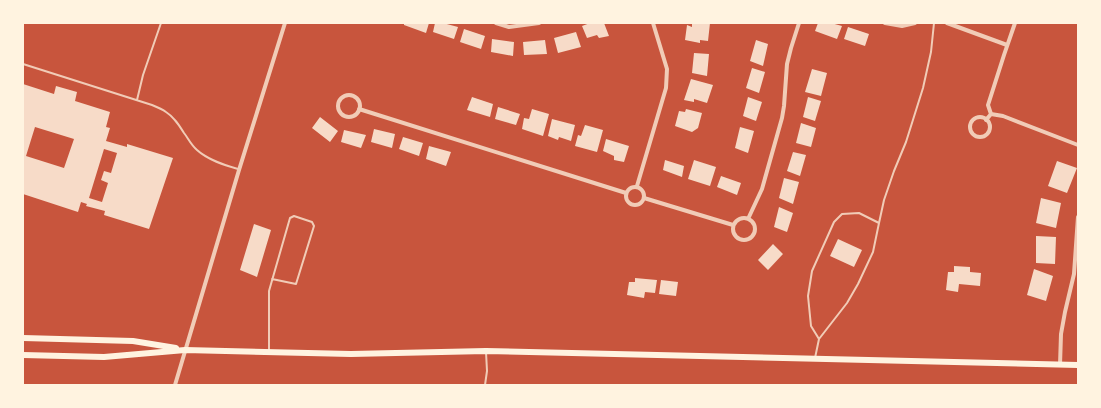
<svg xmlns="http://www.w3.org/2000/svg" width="1101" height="408" viewBox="0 0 1101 408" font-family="'Roboto Condensed',sans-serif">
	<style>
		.building { fill: #f7dbc8; fill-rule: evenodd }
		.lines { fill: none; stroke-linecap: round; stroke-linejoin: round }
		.service { stroke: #f1ccb7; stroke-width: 2 }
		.minor { stroke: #f1ccb7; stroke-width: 4 }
		.primary { stroke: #fff3e0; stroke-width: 6 }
	</style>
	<rect width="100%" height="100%" fill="#c8553d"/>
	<!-- building -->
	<path class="building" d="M 404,23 L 429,23 L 426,33 L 404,25 Z
		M 435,23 L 443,23 L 458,27 L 454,39 L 433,32 Z
		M 590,23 L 604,23 L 609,36 L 599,38 L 597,35 L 587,38 L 582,26 Z
		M 692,23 L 710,23 L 708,41 L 700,40 L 700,43 L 685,40 L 687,25 L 692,27 Z
		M 818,23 L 831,23 L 842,26 L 837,39 L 815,31 Z
		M 848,27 L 869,34 L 865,46 L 844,39 Z
		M 464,29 L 485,36 L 481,49 L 460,42 Z
		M 576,32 L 581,47 L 558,53 L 554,38 Z
		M 492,39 L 514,42 L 513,56 L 491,52 Z
		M 545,40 L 547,54 L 524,55 L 523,42 Z
		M 756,40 L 768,44 L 763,66 L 750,61 Z
		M 694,53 L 709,54 L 707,76 L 692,73 Z
		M 752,68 L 765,72 L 759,93 L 746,88 Z
		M 812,69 L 827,73 L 821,96 L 805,92 Z
		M 691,79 L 713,85 L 707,103 L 694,99 L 694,102 L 684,100 Z
		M 23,84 L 54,94 L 56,86 L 77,92 L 75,101 L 110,112 L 106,127 L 110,128 L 106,141 L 127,147 L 127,144 L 173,158 L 149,229 L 104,215 L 105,211 L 86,206 L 87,204 L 81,202 L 78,212 L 23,194 ZM 35,127 L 74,139 L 64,168 L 26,156 ZM 104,149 L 117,153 L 111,173 L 104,171 L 101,180 L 108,183 L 102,202 L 89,198 Z
		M 472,97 L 493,104 L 490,117 L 467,110 Z
		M 748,97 L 762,102 L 756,121 L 743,116 Z
		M 808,97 L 821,101 L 815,121 L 803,117 Z
		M 498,107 L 520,114 L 516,125 L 495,119 Z
		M 532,109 L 549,114 L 543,136 L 522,129 L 524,118 L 529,119 Z
		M 686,109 L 702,113 L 698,128 L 692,132 L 675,126 L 679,111 L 685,112 Z
		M 320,117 L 338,131 L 330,142 L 312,128 Z
		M 552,119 L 575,125 L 571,141 L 559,137 L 558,140 L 548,136 Z
		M 801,123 L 816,128 L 811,147 L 796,143 Z
		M 585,125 L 603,130 L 597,152 L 575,146 L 578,135 L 581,136 Z
		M 740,127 L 754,131 L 748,153 L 735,148 Z
		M 374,129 L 395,134 L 392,148 L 371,142 Z
		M 344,130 L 366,135 L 361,148 L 341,142 Z
		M 403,137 L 423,143 L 419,156 L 399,149 Z
		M 606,139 L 629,146 L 624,162 L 614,160 L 614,156 L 603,151 Z
		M 429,146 L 451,152 L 446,166 L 426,159 Z
		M 793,152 L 806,155 L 800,176 L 787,171 Z
		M 665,160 L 684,166 L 682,177 L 663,170 Z
		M 694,160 L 716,167 L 710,186 L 688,179 Z
		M 1057,161 L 1077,168 L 1067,193 L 1048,186 Z
		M 721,176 L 741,183 L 737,195 L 717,187 Z
		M 784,178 L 799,182 L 793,204 L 779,198 Z
		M 1041,198 L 1061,203 L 1056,228 L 1036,223 Z
		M 779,207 L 793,213 L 787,232 L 774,227 Z
		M 254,224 L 271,230 L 257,277 L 240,270 Z
		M 1036,236 L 1056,237 L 1055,264 L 1036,263 Z
		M 838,239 L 862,250 L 854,267 L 830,256 Z
		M 773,244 L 783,254 L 768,270 L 758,260 Z
		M 954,266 L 970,267 L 970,272 L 981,273 L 980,286 L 959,284 L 958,292 L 946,290 L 948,272 L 954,272 Z
		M 1034,269 L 1053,276 L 1046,301 L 1027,295 Z
		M 635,278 L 657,280 L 655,293 L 645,292 L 644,298 L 627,295 L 629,282 L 635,282 Z
		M 661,280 L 678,282 L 676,296 L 659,294 Z"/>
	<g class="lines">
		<!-- service -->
		<path class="service" d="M 23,64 L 152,105 C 157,107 162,109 166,112 C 174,117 179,125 184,133 C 188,138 191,145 197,150 C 208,160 224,165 238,169
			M 137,100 L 143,75 L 161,23
			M 879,223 L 884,200 L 894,171 L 906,142 L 923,88 L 931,52 L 934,23
			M 269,351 L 269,291 L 290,218 L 294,216 L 312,222 L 314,226 L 296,284 L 272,279
			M 815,358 L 819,339 L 847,303 L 858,284 L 873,252 L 879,223 L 859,213 L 842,214 L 834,222 L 812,271 L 808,296 L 811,326 L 819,339
			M 485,385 L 487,371 L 486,352"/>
		<!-- minor -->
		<path class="minor" d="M 496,23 L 509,27 L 539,23
			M 885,23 L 902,26 L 915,23
			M 947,23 L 1007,45
			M338 106a11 11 0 1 1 22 0a11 11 0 1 1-22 0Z
			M 359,109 L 626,193
			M 991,114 L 1003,116 L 1078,145
			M970 127a10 10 0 1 1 20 0a10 10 0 1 1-20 0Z
			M 986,120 L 991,114 L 988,105 L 1004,55 L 1015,23
			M 637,186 L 666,88 L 667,69 L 653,23
			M626 196a9 9 0 1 1 18 0a9 9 0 1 1-18 0Z
			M 644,198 L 733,225
			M733 229a11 11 0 1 1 22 0a11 11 0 1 1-22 0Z
			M 748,219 L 762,189 L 782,118 L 784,106 L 787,64 L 791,48 L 799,23
			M 1060,365 L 1061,334 L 1065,312 L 1074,274 L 1078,217
			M 175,385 L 239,170 L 285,23"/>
		<!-- primary -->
		<path class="primary" d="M 23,338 L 133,341 L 176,348
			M 23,355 L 104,357 L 185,350 L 351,354 L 486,351 L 1078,365"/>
	</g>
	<!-- border -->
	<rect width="1101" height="408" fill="none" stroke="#fff3e0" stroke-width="48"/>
</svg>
